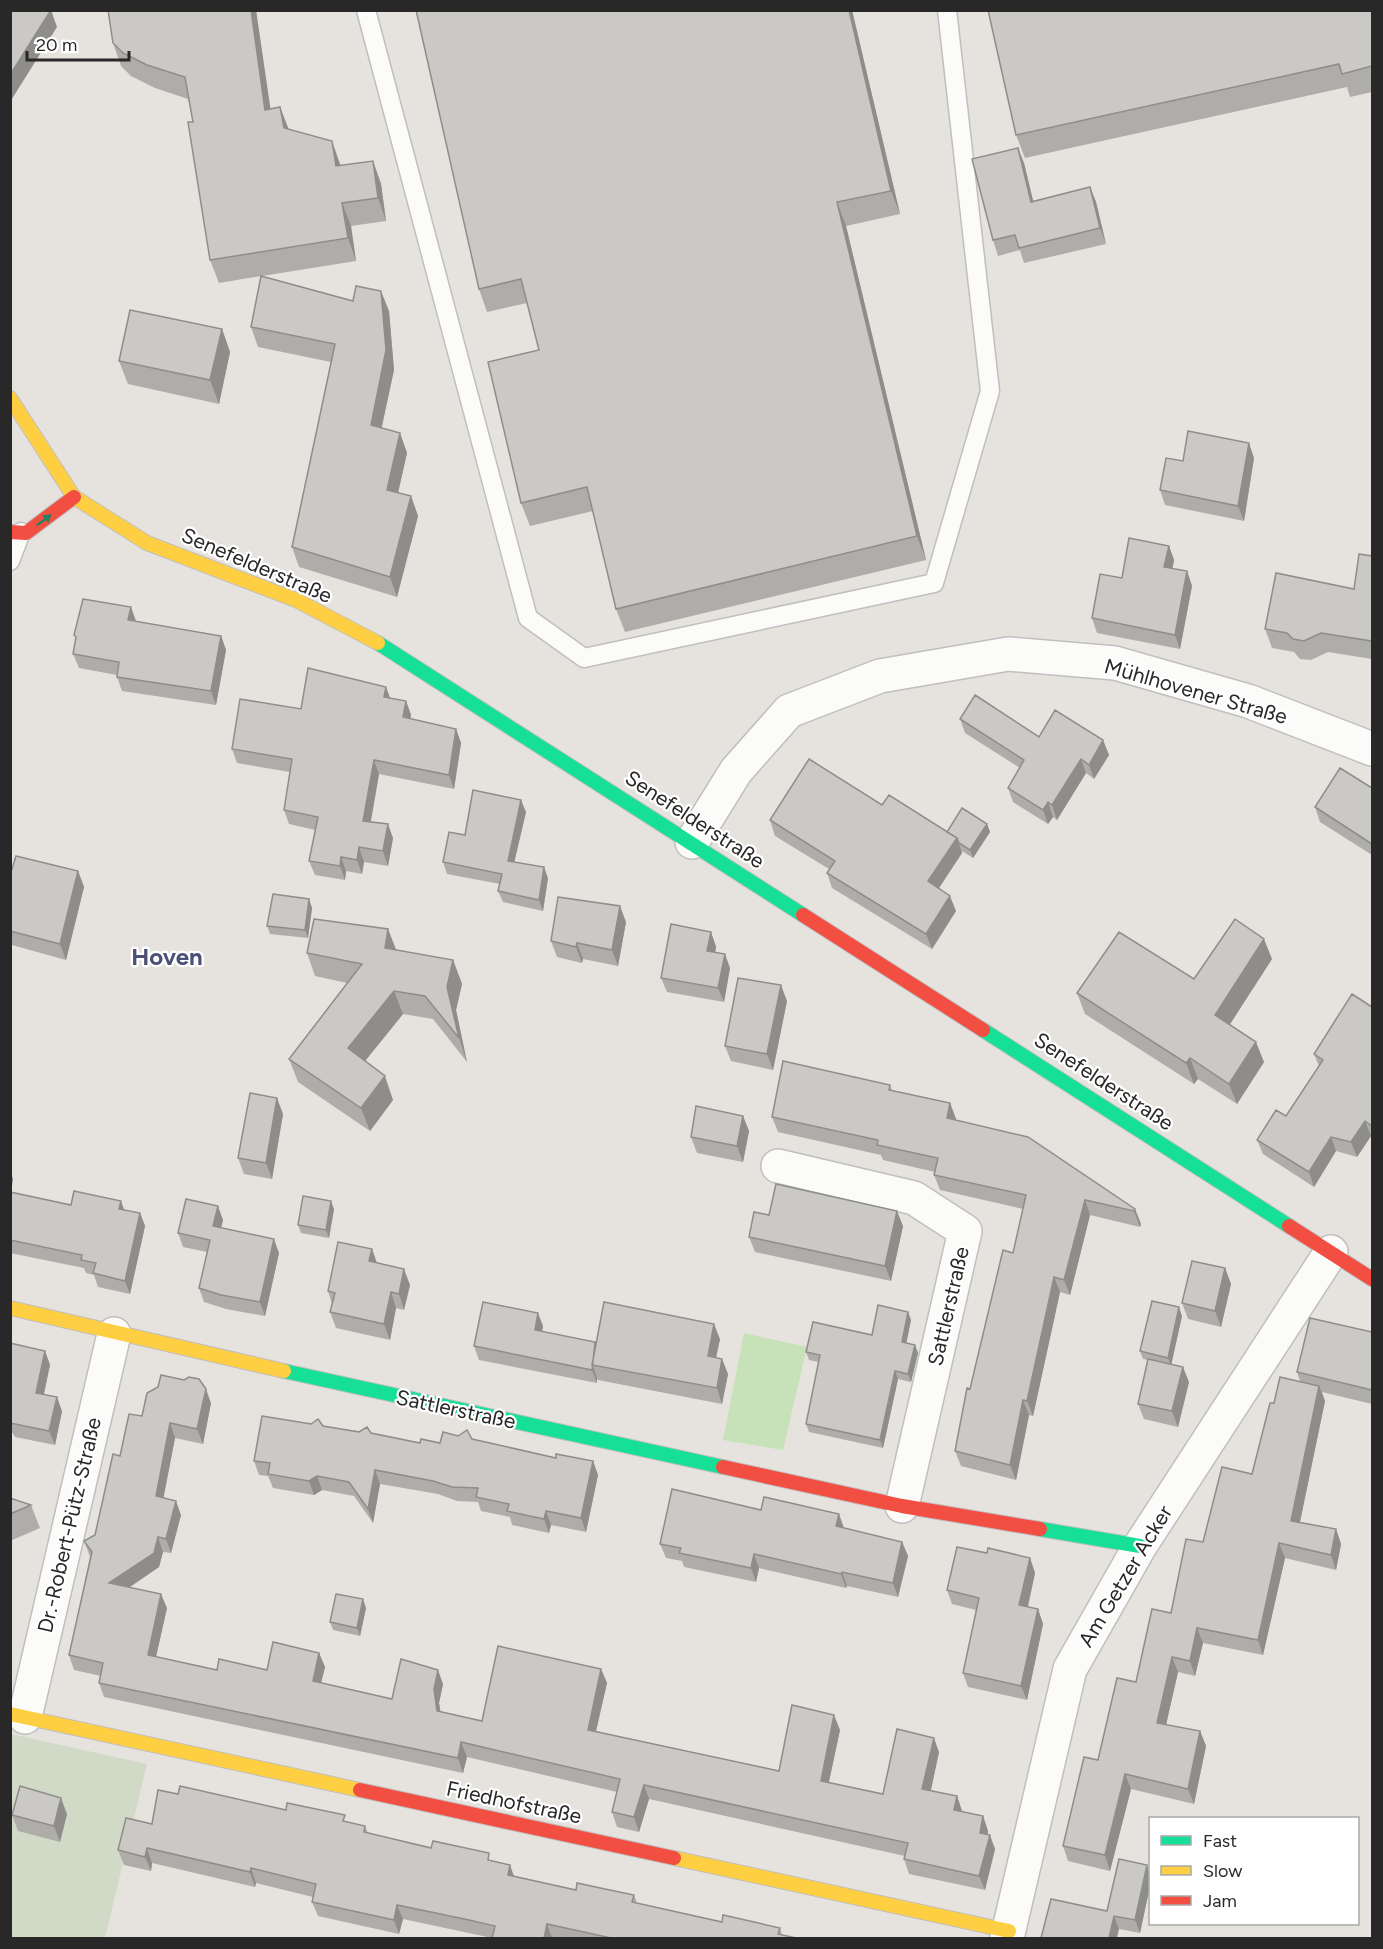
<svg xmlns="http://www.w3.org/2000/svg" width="1383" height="1949" viewBox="0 0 1383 1949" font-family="Figtree,sans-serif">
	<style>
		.green { fill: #c7e1b8 }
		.cemetery { fill: #d1dac6 }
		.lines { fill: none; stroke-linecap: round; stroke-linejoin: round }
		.lane-casing { stroke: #c0bfbf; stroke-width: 21 }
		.street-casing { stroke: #c0bfbf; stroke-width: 36 }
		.fast-casing { stroke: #c0bfbf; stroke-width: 16 }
		.slow-casing { stroke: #c0bfbf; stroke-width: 16 }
		.jam-casing { stroke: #c0bfbf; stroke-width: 16 }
		.lane { stroke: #fbfbfa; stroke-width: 18 }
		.street { stroke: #fbfbfa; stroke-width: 33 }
		.fast { stroke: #16e098; stroke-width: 14 }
		.slow { stroke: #ffcf43; stroke-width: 14 }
		.jam { stroke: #f24e42; stroke-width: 14 }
		.wall { fill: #afada9 }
		.shaded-wall { fill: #8e8d8a }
		.building { fill: #cbc9c5; stroke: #8e8d8a; stroke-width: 1.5 }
		.oneway { fill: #1f8460 }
		.labels { text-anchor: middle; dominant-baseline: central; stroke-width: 4.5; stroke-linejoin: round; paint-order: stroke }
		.street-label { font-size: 21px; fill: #282828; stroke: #fff }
		.quarter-label { font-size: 24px; font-weight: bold; fill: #4b5076; stroke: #fff }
	</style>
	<rect width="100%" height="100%" fill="#e6e3de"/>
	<!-- green -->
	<path class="green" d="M 744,1333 L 807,1347 L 783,1450 L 723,1440 Z"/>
	<!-- cemetery -->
	<path class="cemetery" d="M 11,1734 L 147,1764 L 105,1938 L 11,1938 Z"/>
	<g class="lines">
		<defs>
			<path id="lane" d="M 366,10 L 528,618 L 584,658 L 934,583 L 990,391 L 947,10
				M 10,561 L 21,532"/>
			<path id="street" d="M 692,842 L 736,771 L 789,711 L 880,676 L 1008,654 L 1115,663 L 1248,701 L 1372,749
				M 778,1166 L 914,1198 L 965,1231 L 902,1506
				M 25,1717 L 114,1334
				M 1007,1938 L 1070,1669 L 1140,1546 L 1331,1252"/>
			<path id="fast" d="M 378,643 L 803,915
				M 983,1030 L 1289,1226
				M 284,1371 L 723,1467
				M 1040,1529 L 1140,1546"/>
			<path id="slow" d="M 10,398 L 74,497 L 147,543 L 296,600 L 378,643
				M 10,1308 L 284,1371
				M 10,1714 L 360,1790
				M 674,1858 L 1009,1931"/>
			<path id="jam" d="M 10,532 L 26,533 L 74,497
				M 803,915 L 983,1030
				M 1289,1226 L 1372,1279
				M 723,1467 L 902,1506 L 1040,1529
				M 360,1790 L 674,1858"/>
		</defs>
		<!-- lane casing -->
		<use href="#lane" class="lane-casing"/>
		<!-- street casing -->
		<use href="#street" class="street-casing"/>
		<!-- fast casing -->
		<use href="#fast" class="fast-casing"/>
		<!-- slow casing -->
		<use href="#slow" class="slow-casing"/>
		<!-- jam casing -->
		<use href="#jam" class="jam-casing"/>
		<!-- lane -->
		<use href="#lane" class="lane"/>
		<!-- street -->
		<use href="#street" class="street"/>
		<!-- fast -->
		<use href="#fast" class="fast"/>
		<!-- slow -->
		<use href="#slow" class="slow"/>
		<!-- jam -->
		<use href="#jam" class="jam"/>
	</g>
	<!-- wall -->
	<path class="wall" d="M 108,10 L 256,10 L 270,109 L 280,107 L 288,129 L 341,166 L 373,161 L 381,184 L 386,221 L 351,226 L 356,261 L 262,276 L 389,311 L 394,370 L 381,428 L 400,433 L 407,453 L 398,493 L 411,496 L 418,516 L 397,597 L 299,567 L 292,547 L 331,362 L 258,347 L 251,327 L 261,276 L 219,283 L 210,260 L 193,122 L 188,99 L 155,88 L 131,76 L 121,66 L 113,43 Z
		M 852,10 L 900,214 L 846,226 L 926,560 L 625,632 L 616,609 L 593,511 L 530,526 L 521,503 L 539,350 L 527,303 L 487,312 L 479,289 Z
		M 1372,10 L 1372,92 L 1350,97 L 1347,87 L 1025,158 L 1016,135 Z
		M 1024,163 L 1033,201 L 1090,187 L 1096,202 L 1106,244 L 1024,263 L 1020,250 L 998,256 L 993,240 Z
		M 222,329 L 230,352 L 219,404 L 128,384 L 119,361 Z
		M 1254,458 L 1244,521 L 1165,505 L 1160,490 L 1183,461 Z
		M 1169,546 L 1174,560 L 1172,569 L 1187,571 L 1192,586 L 1180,649 L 1097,633 L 1092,618 L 1122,578 Z
		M 1372,556 L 1372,659 L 1328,652 L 1311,660 L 1300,659 L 1294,652 L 1272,648 L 1265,629 L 1354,589 Z
		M 136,621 L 221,636 L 226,650 L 216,705 L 122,691 L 117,677 L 117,675 L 79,668 L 73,654 L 76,640 L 74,635 Z
		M 386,687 L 390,698 L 406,701 L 411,715 L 410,719 L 456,729 L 461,743 L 454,789 L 379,774 L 371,822 L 393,838 L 388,866 L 364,862 L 362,874 L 346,871 L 345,880 L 315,875 L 309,861 L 315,830 L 289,824 L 284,810 L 290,772 L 237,763 L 232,749 L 301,709 Z
		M 960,719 L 1039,737 L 1103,740 L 1109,755 L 1094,779 L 1086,773 L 1057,820 L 1053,817 L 1048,824 L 1013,802 L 1008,788 L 1020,768 L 965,733 Z
		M 1372,788 L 1372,855 L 1320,822 L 1315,807 Z
		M 882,805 L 947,832 L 987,824 L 990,832 L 973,858 L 962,851 L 962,853 L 939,888 L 956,911 L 932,949 L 832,888 L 827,873 L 829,869 L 775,836 L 770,820 Z
		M 526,812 L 514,862 L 548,878 L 543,911 L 503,902 L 498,891 L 500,884 L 447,874 L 443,862 L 465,835 Z
		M 78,871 L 84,887 L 66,960 L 12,945 L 10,942 L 10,875 Z
		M 309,899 L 312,908 L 308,938 L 270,934 L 267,926 Z
		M 626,922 L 618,966 L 583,959 L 582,963 L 557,957 L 551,941 Z
		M 711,932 L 716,947 L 715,952 L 730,968 L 724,1002 L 667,992 L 661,978 Z
		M 396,950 L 453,960 L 462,984 L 456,1010 L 467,1062 L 433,1019 L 403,1014 L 365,1061 L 393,1100 L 370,1131 L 298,1082 L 289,1059 L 347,983 L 315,976 L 307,953 Z
		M 1272,959 L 1230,1024 L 1264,1062 L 1237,1104 L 1198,1079 L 1194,1084 L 1085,1014 L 1077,993 L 1194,979 Z
		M 787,1001 L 773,1070 L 731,1061 L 725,1046 Z
		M 1372,1007 L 1372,1137 L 1371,1136 L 1357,1157 L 1336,1151 L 1314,1187 L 1263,1154 L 1257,1140 L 1286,1116 L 1319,1066 L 1314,1054 Z
		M 890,1085 L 892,1090 L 950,1103 L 956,1119 L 955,1120 L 1135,1209 L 1141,1224 L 1140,1227 L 1090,1215 L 1070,1295 L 1060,1292 L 1033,1416 L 1029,1415 L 1016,1480 L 961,1466 L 955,1451 L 970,1389 L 1013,1253 L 1023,1209 L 940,1190 L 934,1175 L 935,1172 L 883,1160 L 881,1155 L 778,1132 L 772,1117 Z
		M 283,1114 L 272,1179 L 244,1174 L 238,1158 Z
		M 743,1116 L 749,1131 L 743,1162 L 697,1153 L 691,1137 Z
		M 10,1171 L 13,1179 L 11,1192 L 71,1205 L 124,1210 L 140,1213 L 145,1226 L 130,1294 L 98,1287 L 94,1275 L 86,1273 L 84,1268 L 10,1253 Z
		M 334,1209 L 329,1238 L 301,1233 L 298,1225 Z
		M 769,1215 L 903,1226 L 891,1281 L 755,1252 L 749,1237 Z
		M 223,1220 L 221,1228 L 279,1253 L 265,1316 L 226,1309 L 204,1302 L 199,1288 L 207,1252 L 183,1247 L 178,1233 Z
		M 372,1249 L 377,1263 L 410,1285 L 404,1310 L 396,1308 L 390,1340 L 336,1328 L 330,1312 L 332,1304 L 328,1291 Z
		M 1225,1268 L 1231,1284 L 1221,1327 L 1188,1319 L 1182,1303 Z
		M 908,1312 L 911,1320 L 906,1343 L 915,1345 L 918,1353 L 911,1382 L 898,1379 L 883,1448 L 809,1432 L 806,1424 L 819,1362 L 809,1360 L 806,1352 L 872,1335 Z
		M 1182,1316 L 1171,1364 L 1189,1382 L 1178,1427 L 1144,1419 L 1138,1404 L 1148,1360 L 1143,1359 L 1140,1351 Z
		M 543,1326 L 542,1331 L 596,1344 L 720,1339 L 716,1358 L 722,1359 L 728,1374 L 722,1404 L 598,1380 L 597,1379 L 597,1383 L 479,1360 L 474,1346 Z
		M 1372,1332 L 1372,1404 L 1322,1392 L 1325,1401 L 1300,1522 L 1336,1529 L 1341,1544 L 1336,1570 L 1285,1558 L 1263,1655 L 1203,1643 L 1195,1676 L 1178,1672 L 1166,1725 L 1200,1731 L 1206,1746 L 1194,1804 L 1131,1789 L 1110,1871 L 1068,1861 L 1063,1846 L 1098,1760 L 1171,1613 L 1203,1542 L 1252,1474 L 1274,1403 L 1300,1381 L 1297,1372 Z
		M 10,1343 L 45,1351 L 50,1365 L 44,1394 L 62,1411 L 55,1445 L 15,1437 L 10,1429 Z
		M 211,1403 L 203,1444 L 175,1438 L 163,1498 L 181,1515 L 171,1553 L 163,1552 L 159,1567 L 130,1587 L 167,1608 L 156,1657 L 217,1670 L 267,1670 L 319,1653 L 325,1667 L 321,1683 L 392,1699 L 443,1684 L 439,1703 L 440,1711 L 482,1721 L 601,1669 L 607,1683 L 596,1731 L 779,1771 L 840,1730 L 829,1782 L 883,1794 L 939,1752 L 931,1790 L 957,1796 L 962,1811 L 983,1816 L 988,1831 L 988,1834 L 995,1849 L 985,1890 L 909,1874 L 904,1859 L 905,1856 L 649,1799 L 639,1832 L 617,1827 L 612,1812 L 617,1792 L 467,1757 L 463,1773 L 104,1697 L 99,1683 L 101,1676 L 74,1670 L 69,1655 L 90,1557 L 84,1541 L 95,1535 L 120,1456 L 142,1416 Z
		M 323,1426 L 371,1433 L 420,1443 L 440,1443 L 472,1439 L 556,1458 L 593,1461 L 598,1475 L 586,1532 L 551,1525 L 549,1533 L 512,1525 L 510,1517 L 481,1511 L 478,1502 L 457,1501 L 438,1494 L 380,1484 L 373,1523 L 354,1496 L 322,1490 L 314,1495 L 273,1488 L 268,1476 L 259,1475 L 254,1461 Z
		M 10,1498 L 31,1505 L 40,1528 L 10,1541 Z
		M 844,1528 L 902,1542 L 908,1556 L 898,1597 L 847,1586 L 846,1588 L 759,1568 L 756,1582 L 684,1567 L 682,1561 L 666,1558 L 660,1544 Z
		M 987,1553 L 1030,1558 L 1035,1573 L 1028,1607 L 1038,1609 L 1043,1624 L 1027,1700 L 968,1687 L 963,1673 L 976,1610 L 952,1604 L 947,1590 Z
		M 366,1608 L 360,1636 L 333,1630 L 330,1622 Z
		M 178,1794 L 286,1810 L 365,1826 L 368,1833 L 492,1861 L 514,1876 L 576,1890 L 634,1895 L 637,1903 L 722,1922 L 780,1928 L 782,1935 L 796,1938 L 492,1938 L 403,1919 L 399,1934 L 318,1916 L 312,1902 L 313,1897 L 256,1883 L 255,1887 L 152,1863 L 151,1871 L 124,1865 L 118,1850 L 152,1824 Z
		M 67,1814 L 60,1842 L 18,1831 L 12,1815 Z
		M 1150,1874 L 1150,1886 L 1140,1933 L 1119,1929 L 1107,1911 Z"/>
	<!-- shaded-wall -->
	<path class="shaded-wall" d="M 51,10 L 57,27 L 10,102 L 10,75 Z
		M 251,10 L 256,10 L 274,133 L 265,110 Z
		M 849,10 L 852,10 L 900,214 L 891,191 Z
		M 280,107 L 289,130 L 284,128 Z
		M 332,141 L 340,164 L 345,189 L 336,166 Z
		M 1018,148 L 1024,163 L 1037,217 L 1031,202 Z
		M 373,161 L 381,184 L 386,221 L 378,198 Z
		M 1090,187 L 1096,202 L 1106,244 L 1100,228 Z
		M 837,202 L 846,226 L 926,560 L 917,536 Z
		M 342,203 L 351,226 L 356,261 L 348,238 Z
		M 381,291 L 389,311 L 394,370 L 378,445 L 371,425 Z
		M 222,329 L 230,352 L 219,404 L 210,380 Z
		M 400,433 L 407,453 L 394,510 L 387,490 Z
		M 1249,443 L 1254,458 L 1244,521 L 1238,506 Z
		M 411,496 L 418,516 L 397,597 L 390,577 Z
		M 1169,546 L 1174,560 L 1170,582 L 1164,567 Z
		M 1187,571 L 1192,586 L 1180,649 L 1175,635 Z
		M 131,607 L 136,621 L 128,620 Z
		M 221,636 L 226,650 L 216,705 L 211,691 Z
		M 386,687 L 391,701 L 384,697 Z
		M 406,701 L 411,715 L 408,731 L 403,717 Z
		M 456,729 L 461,743 L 454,789 L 449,775 Z
		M 1103,740 L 1109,755 L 1094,779 L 1089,765 Z
		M 1081,759 L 1086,773 L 1057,820 L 1052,805 Z
		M 374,760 L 379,774 L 368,836 L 363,821 Z
		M 521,800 L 526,812 L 512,872 L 508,861 Z
		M 1048,802 L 1053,817 L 1048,824 L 1043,810 Z
		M 388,824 L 393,838 L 388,866 L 383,851 Z
		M 987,824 L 990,832 L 973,858 L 970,850 Z
		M 957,838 L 962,853 L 933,897 L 928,881 Z
		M 359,847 L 364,862 L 362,874 L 357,860 Z
		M 341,857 L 346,871 L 345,880 L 340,866 Z
		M 544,867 L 548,878 L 543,911 L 539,900 Z
		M 78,871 L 84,887 L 66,960 L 60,944 Z
		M 950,896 L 956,911 L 932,949 L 926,934 Z
		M 309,899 L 312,908 L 308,938 L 305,930 Z
		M 620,906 L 626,922 L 618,966 L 612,950 Z
		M 388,929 L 397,952 L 385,948 Z
		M 711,932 L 716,947 L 713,966 L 707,951 Z
		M 1264,939 L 1272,959 L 1223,1035 L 1215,1015 Z
		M 577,943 L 583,959 L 582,963 L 576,947 Z
		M 725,954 L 730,968 L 724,1002 L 718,988 Z
		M 453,960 L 462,984 L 456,1010 L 467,1062 L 459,1038 L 447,987 Z
		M 781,985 L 787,1001 L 773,1070 L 767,1054 Z
		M 394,991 L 403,1014 L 357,1071 L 348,1048 Z
		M 1256,1042 L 1264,1062 L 1237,1104 L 1229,1084 Z
		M 1190,1058 L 1198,1079 L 1194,1084 L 1186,1063 Z
		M 385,1076 L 393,1100 L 370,1131 L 361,1108 Z
		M 277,1098 L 283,1114 L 272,1179 L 266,1163 Z
		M 950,1103 L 956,1119 L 952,1134 L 947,1118 Z
		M 743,1116 L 749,1131 L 743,1162 L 737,1146 Z
		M 1365,1121 L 1371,1136 L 1357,1157 L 1351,1142 Z
		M 1331,1137 L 1336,1151 L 1314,1187 L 1309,1172 Z
		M 10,1171 L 13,1179 L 10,1197 Z
		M 1085,1200 L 1090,1215 L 1070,1295 L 1064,1280 Z
		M 121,1201 L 126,1215 L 119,1209 Z
		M 331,1201 L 334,1209 L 329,1238 L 326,1230 Z
		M 218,1206 L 223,1220 L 218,1240 L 213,1226 Z
		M 1135,1209 L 1141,1224 L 1140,1227 L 1134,1211 Z
		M 897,1211 L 903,1226 L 891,1281 L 885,1266 Z
		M 140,1213 L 145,1226 L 130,1294 L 125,1281 Z
		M 274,1239 L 279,1253 L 265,1316 L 260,1302 Z
		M 372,1249 L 377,1264 L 369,1261 Z
		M 1225,1268 L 1231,1284 L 1221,1327 L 1215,1311 Z
		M 404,1269 L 410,1285 L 404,1310 L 399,1294 Z
		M 1054,1277 L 1060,1292 L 1033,1416 L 1027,1401 Z
		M 391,1292 L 396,1308 L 390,1340 L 384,1324 Z
		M 1179,1307 L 1182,1316 L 1171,1366 L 1168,1358 Z
		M 908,1312 L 911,1320 L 905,1350 L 902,1342 Z
		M 538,1313 L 543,1326 L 540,1343 L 535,1330 Z
		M 714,1324 L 720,1339 L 713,1371 L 708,1356 Z
		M 915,1345 L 918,1353 L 911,1382 L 908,1374 Z
		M 45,1351 L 50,1365 L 41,1407 L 36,1393 Z
		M 722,1359 L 728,1374 L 722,1404 L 717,1388 Z
		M 593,1365 L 597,1379 L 597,1383 L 592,1370 Z
		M 1183,1367 L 1189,1382 L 1178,1427 L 1172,1411 Z
		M 895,1371 L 898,1379 L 883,1448 L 880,1440 Z
		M 1319,1386 L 1325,1401 L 1297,1536 L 1291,1521 Z
		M 206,1389 L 211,1403 L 203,1444 L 197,1429 Z
		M 57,1397 L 62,1411 L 55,1445 L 49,1431 Z
		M 1023,1400 L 1029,1415 L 1016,1480 L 1010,1465 Z
		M 170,1423 L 175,1438 L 161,1511 L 156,1496 Z
		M 593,1461 L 598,1475 L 586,1532 L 581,1518 Z
		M 375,1470 L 380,1484 L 373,1523 L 368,1509 Z
		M 317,1476 L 322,1490 L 314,1495 L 309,1481 Z
		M 176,1501 L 181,1515 L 171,1553 L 166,1539 Z
		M 546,1511 L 551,1525 L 549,1533 L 544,1519 Z
		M 839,1514 L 844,1528 L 836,1526 Z
		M 1336,1529 L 1341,1544 L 1336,1570 L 1331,1555 Z
		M 158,1537 L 163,1552 L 159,1567 L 115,1597 L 109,1583 Z
		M 902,1542 L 908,1556 L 898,1597 L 893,1583 Z
		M 1279,1543 L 1285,1558 L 1263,1655 L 1258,1640 Z
		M 754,1554 L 759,1568 L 756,1582 L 751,1568 Z
		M 1030,1558 L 1035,1573 L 1025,1619 L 1019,1605 Z
		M 842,1572 L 847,1586 L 846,1588 L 841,1574 Z
		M 161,1594 L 167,1608 L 153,1670 L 148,1655 Z
		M 363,1599 L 366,1608 L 360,1636 L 357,1628 Z
		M 1038,1609 L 1043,1624 L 1027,1700 L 1021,1686 Z
		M 1197,1628 L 1203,1643 L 1195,1676 L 1190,1661 Z
		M 319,1653 L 325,1667 L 318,1695 L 313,1681 Z
		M 1172,1657 L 1178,1672 L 1163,1738 L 1157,1723 Z
		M 601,1669 L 607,1683 L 593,1744 L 588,1730 Z
		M 438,1670 L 443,1684 L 439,1703 L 443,1725 L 437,1711 L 434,1689 Z
		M 834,1715 L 840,1730 L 826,1795 L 821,1781 Z
		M 1200,1731 L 1206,1746 L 1194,1804 L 1188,1789 Z
		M 934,1738 L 939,1752 L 928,1803 L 922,1789 Z
		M 461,1742 L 467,1757 L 463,1773 L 458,1758 Z
		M 1125,1774 L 1131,1789 L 1110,1871 L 1105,1855 Z
		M 644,1785 L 649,1799 L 639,1832 L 634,1817 Z
		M 957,1796 L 962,1811 L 959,1824 L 954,1810 Z
		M 61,1798 L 67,1814 L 60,1842 L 54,1826 Z
		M 983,1816 L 988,1831 L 985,1847 L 980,1833 Z
		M 990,1835 L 995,1849 L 985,1890 L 979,1876 Z
		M 147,1848 L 152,1863 L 151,1871 L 145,1857 Z
		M 510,1865 L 515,1879 L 508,1875 Z
		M 1147,1865 L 1150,1874 L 1150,1886 L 1140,1933 L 1135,1920 Z
		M 251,1868 L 256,1883 L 255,1887 L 250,1872 Z
		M 397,1905 L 403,1919 L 399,1934 L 394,1920 Z
		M 1114,1916 L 1119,1929 L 1117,1938 L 1109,1938 Z
		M 547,1924 L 552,1938 L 544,1938 Z"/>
	<!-- building -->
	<path class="building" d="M 10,10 L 51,10 L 10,75 Z
		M 108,10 L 251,10 L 265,110 L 280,107 L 284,128 L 332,141 L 336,166 L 373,161 L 378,198 L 342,203 L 348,238 L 210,260 L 188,122 L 193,122 L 185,77 L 147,65 L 123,53 L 113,43 Z
		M 416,10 L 849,10 L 891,191 L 837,202 L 917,536 L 616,609 L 587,487 L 521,503 L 488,362 L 539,350 L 521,279 L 479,289 Z
		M 988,10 L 1372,10 L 1372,66 L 1342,74 L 1339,64 L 1016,135 Z
		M 1018,148 L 1031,202 L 1090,187 L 1100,228 L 1019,248 L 1015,235 L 993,240 L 972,159 Z
		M 261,276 L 353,301 L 356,286 L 381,291 L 386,350 L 371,425 L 400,433 L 387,490 L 411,496 L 390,577 L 292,547 L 335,344 L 251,327 Z
		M 130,310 L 222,329 L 210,380 L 119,361 Z
		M 1188,431 L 1249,443 L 1238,506 L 1160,490 L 1166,458 L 1183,461 Z
		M 1129,538 L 1169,546 L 1164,567 L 1187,571 L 1175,635 L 1092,618 L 1100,574 L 1122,578 Z
		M 1359,554 L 1372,556 L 1372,641 L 1321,633 L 1304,641 L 1293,639 L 1287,633 L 1265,629 L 1276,573 L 1354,589 Z
		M 83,599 L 131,607 L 128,620 L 221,636 L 211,691 L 117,677 L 119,662 L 73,654 L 76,637 L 74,635 Z
		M 308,668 L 386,687 L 384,697 L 406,701 L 403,717 L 456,729 L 449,775 L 374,760 L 363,821 L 388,824 L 383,851 L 359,847 L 357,860 L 341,857 L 340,866 L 309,861 L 318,817 L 284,810 L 292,759 L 232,749 L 240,699 L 301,709 Z
		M 975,695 L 1039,737 L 1055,710 L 1103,740 L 1089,765 L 1081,759 L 1052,805 L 1048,802 L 1043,810 L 1008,788 L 1024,760 L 960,719 Z
		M 809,759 L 882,805 L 889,795 L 957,838 L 928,881 L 950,896 L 926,934 L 827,873 L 835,861 L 770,820 Z
		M 1340,768 L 1372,788 L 1372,844 L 1315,807 Z
		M 473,790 L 521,800 L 508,861 L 544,867 L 539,900 L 498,891 L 502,874 L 443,862 L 449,832 L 465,835 Z
		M 962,808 L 987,824 L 970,850 L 959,843 L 957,838 L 947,832 Z
		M 16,856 L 78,871 L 60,944 L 10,931 L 10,875 Z
		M 273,894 L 309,899 L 305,930 L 267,926 Z
		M 558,897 L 620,906 L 612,950 L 577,943 L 576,947 L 551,941 Z
		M 314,919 L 388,929 L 385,948 L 453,960 L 447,987 L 459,1038 L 425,996 L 394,991 L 348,1048 L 385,1076 L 361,1108 L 289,1059 L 362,964 L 307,953 Z
		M 1235,919 L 1264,939 L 1215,1015 L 1256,1042 L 1229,1084 L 1190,1058 L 1186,1063 L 1077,993 L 1119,932 L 1194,979 Z
		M 671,924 L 711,932 L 707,951 L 725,954 L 718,988 L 661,978 Z
		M 738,978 L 781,985 L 767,1054 L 725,1046 Z
		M 1352,994 L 1372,1007 L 1372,1126 L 1365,1121 L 1351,1142 L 1331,1137 L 1309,1172 L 1257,1140 L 1276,1110 L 1286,1116 L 1323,1060 L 1314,1054 Z
		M 783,1061 L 890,1085 L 889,1090 L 950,1103 L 947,1118 L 1028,1137 L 1135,1209 L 1134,1211 L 1085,1200 L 1064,1280 L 1054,1277 L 1027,1401 L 1023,1400 L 1010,1465 L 955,1451 L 967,1388 L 970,1389 L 1003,1250 L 1013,1253 L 1026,1195 L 934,1175 L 938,1158 L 877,1145 L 878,1140 L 772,1117 Z
		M 250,1093 L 277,1098 L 266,1163 L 238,1158 Z
		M 696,1106 L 743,1116 L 737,1146 L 691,1137 Z
		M 776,1184 L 897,1211 L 885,1266 L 749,1237 L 754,1212 L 769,1215 Z
		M 74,1191 L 121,1201 L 119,1209 L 140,1213 L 125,1281 L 93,1273 L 96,1263 L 81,1260 L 82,1255 L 10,1240 L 10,1192 L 71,1205 Z
		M 303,1196 L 331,1201 L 326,1230 L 298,1225 Z
		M 186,1199 L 218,1206 L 213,1226 L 274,1239 L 260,1302 L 221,1295 L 199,1288 L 210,1240 L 178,1233 Z
		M 338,1242 L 372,1249 L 369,1261 L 404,1269 L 399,1294 L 391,1292 L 384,1324 L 330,1312 L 335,1293 L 328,1291 Z
		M 1192,1261 L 1225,1268 L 1215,1311 L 1182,1303 Z
		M 1152,1301 L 1179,1307 L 1168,1358 L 1140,1351 Z
		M 483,1302 L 538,1313 L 535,1330 L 595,1342 L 592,1370 L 474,1346 Z
		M 604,1302 L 714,1324 L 708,1356 L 722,1359 L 717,1388 L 592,1365 Z
		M 878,1305 L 908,1312 L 902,1342 L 915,1345 L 908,1374 L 895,1371 L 880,1440 L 806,1424 L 820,1355 L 806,1352 L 813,1322 L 872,1335 Z
		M 1310,1318 L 1372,1332 L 1372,1390 L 1297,1372 Z
		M 10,1343 L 45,1351 L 36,1393 L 57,1397 L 49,1431 L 10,1423 Z
		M 1148,1359 L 1183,1367 L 1172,1411 L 1138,1404 Z
		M 161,1375 L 184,1380 L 189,1377 L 199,1379 L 206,1389 L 197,1429 L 170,1423 L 156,1496 L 176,1501 L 166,1539 L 158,1537 L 154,1553 L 109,1583 L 161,1594 L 148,1655 L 217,1670 L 219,1659 L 267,1670 L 273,1642 L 319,1653 L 313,1681 L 392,1699 L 401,1659 L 438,1670 L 434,1689 L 437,1711 L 482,1721 L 498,1646 L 601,1669 L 588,1730 L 779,1771 L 792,1705 L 834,1715 L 821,1781 L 883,1794 L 897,1729 L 934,1738 L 922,1789 L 957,1796 L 954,1810 L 983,1816 L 980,1833 L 990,1835 L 979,1876 L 904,1859 L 908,1843 L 644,1785 L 634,1817 L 612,1812 L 620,1779 L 461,1742 L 458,1758 L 99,1683 L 103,1663 L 69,1655 L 92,1552 L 84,1541 L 95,1535 L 113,1454 L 120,1456 L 129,1414 L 142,1416 L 147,1393 L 158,1387 Z
		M 1280,1377 L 1319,1386 L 1291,1521 L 1336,1529 L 1331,1555 L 1279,1543 L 1258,1640 L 1197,1628 L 1190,1661 L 1172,1657 L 1157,1723 L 1200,1731 L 1188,1789 L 1125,1774 L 1105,1855 L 1063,1846 L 1084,1757 L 1098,1760 L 1117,1678 L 1136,1682 L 1152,1609 L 1171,1613 L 1186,1539 L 1203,1542 L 1222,1467 L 1252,1474 L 1270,1403 L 1274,1403 Z
		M 262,1416 L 311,1424 L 318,1419 L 323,1426 L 359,1432 L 367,1427 L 371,1433 L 420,1443 L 421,1439 L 440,1443 L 443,1432 L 458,1436 L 467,1430 L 472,1439 L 556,1458 L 556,1454 L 593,1461 L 581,1518 L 546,1511 L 544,1519 L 507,1511 L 509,1504 L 476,1497 L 478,1488 L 452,1487 L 433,1481 L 375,1470 L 368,1509 L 349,1482 L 317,1476 L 309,1481 L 268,1474 L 270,1463 L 254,1461 Z
		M 672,1489 L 761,1510 L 764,1497 L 839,1514 L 836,1526 L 902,1542 L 893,1583 L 842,1572 L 841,1574 L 754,1554 L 751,1568 L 679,1553 L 681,1548 L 660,1544 Z
		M 10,1498 L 31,1505 L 10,1514 Z
		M 957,1547 L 987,1553 L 988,1548 L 1030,1558 L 1019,1605 L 1038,1609 L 1021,1686 L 963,1673 L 979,1598 L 947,1590 Z
		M 336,1594 L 363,1599 L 357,1628 L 330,1622 Z
		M 20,1786 L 61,1798 L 54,1826 L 12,1815 Z
		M 180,1786 L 286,1810 L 287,1803 L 345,1815 L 343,1821 L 365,1826 L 364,1832 L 431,1848 L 433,1841 L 489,1853 L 488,1860 L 510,1865 L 508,1875 L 576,1890 L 577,1883 L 605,1889 L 634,1895 L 632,1902 L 722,1922 L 723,1915 L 780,1928 L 778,1934 L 796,1938 L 611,1938 L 547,1924 L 544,1938 L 492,1938 L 495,1926 L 469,1920 L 397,1905 L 394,1920 L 312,1902 L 316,1884 L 251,1868 L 250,1872 L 147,1848 L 145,1857 L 118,1850 L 126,1818 L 152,1824 L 158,1790 L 178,1794 Z
		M 1119,1859 L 1147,1865 L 1135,1920 L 1114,1916 L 1109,1938 L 1041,1938 L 1051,1899 L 1107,1911 Z"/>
	<!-- one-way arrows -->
	<defs><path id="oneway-solid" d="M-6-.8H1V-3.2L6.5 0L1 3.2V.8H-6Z" transform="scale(1.5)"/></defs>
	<use class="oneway" href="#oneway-solid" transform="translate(44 520) rotate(-37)"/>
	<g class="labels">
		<!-- street labels -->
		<g class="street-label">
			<text transform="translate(257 565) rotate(23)">Senefelderstraße</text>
			<text transform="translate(1196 691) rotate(16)">Mühlhovener Straße</text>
			<text transform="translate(695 819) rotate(33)">Senefelderstraße</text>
			<text transform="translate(1104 1081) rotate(33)">Senefelderstraße</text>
			<text transform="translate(948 1306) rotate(-77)">Sattlerstraße</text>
			<text transform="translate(456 1409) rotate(12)">Sattlerstraße</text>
			<text transform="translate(69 1525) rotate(-77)">Dr.-Robert-Pütz-Straße</text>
			<text transform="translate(1125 1576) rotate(-59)">Am Getzer Acker</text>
			<text transform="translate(514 1802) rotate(12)">Friedhofstraße</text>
		</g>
		<!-- quarter labels -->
		<g class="quarter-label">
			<text x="167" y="956">Hoven</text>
		</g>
	</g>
	<!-- border -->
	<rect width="1383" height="1949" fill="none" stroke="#282828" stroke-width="24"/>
	<!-- legend -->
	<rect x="1149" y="1817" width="210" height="108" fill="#ffffff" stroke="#a9a9a9" stroke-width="1.5"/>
	<rect x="1161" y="1836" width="30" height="9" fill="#16e098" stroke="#a9a9a9" stroke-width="1.5"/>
	<text x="1203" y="1847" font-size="18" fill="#282828">Fast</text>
	<rect x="1161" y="1866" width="30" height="9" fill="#ffcf43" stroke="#a9a9a9" stroke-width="1.5"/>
	<text x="1203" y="1877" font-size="18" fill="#282828">Slow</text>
	<rect x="1161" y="1896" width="30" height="9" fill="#f24e42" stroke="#a9a9a9" stroke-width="1.5"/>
	<text x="1203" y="1907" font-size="18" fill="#282828">Jam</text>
	<!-- scale -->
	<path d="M27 51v9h102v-9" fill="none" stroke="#282828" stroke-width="3"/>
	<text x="36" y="51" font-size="18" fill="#282828" stroke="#ffffff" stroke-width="4.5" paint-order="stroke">20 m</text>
</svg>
